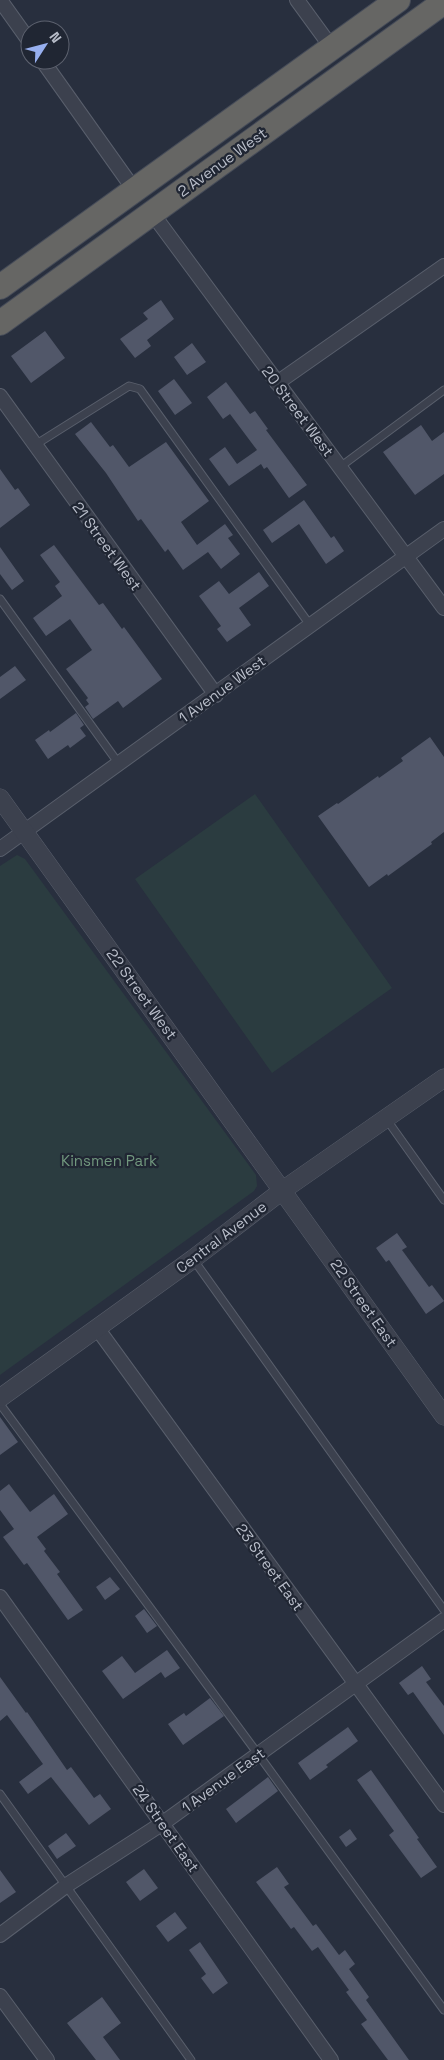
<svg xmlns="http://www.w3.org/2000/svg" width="444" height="2060" viewBox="0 0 444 2060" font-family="'Space Grotesk',sans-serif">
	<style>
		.green { fill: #2b3c40 }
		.building { fill: #515769 }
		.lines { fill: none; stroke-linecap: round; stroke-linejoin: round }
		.service-casing { stroke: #595f6c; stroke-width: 9 }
		.minor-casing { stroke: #595f6c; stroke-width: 16 }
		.tertiary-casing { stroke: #595f6c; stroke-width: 19 }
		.trunk-casing { stroke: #464c59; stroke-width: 26 }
		.service { stroke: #3c414e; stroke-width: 7 }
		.minor { stroke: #3c414e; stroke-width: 14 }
		.tertiary { stroke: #3c414e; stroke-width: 18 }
		.trunk { stroke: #666664; stroke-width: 24 }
		.labels { text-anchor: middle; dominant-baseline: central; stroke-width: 4.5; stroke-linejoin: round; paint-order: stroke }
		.street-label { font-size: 15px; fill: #b8bdc9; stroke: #202633 }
		.park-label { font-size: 15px; fill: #71977e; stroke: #202633 }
	</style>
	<rect width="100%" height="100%" fill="#282f3e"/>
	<!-- green -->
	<path class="green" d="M 255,794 L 392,988 L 272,1073 L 135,879 Z
		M 17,855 L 25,859 L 256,1175 L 257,1186 L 254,1191 L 0,1375 L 0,866 Z"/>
	<!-- building -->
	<path class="building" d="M 161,300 L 174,319 L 147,340 L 151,346 L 135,358 L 120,339 L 148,319 L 143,313 Z
		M 45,331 L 65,358 L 31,383 L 11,356 Z
		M 192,343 L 206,362 L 187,375 L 174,357 Z
		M 174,379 L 192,403 L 175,415 L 158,391 Z
		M 226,382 L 250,414 L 255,411 L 268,429 L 266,430 L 307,485 L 289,498 L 267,467 L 264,469 L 261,464 L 229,486 L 209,459 L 225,447 L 237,464 L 257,450 L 230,414 L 223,419 L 207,397 Z
		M 91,422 L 110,447 L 113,445 L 129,467 L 166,442 L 209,501 L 181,522 L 197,545 L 225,524 L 233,535 L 228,538 L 240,554 L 221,569 L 208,552 L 183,570 L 168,549 L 165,552 L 141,519 L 138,521 L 106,473 L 75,434 Z
		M 421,425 L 432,441 L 444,432 L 444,474 L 415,495 L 383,452 Z
		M 0,469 L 15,490 L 18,488 L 30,505 L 0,528 Z
		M 304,500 L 331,538 L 334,536 L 344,551 L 326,564 L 299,524 L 272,543 L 263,530 Z
		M 54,545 L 99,605 L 103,603 L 122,629 L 124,627 L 162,679 L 123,708 L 118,701 L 93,719 L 85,707 L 89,704 L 86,700 L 88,698 L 66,669 L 92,650 L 70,619 L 46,636 L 33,618 L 62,596 L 55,586 L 60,582 L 40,555 Z
		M 0,547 L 24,581 L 12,590 L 0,574 Z
		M 259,572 L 269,586 L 239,608 L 251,625 L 227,642 L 217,629 L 221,626 L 199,596 L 219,581 L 229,594 Z
		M 15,666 L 26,680 L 0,699 L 0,677 Z
		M 76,713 L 84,725 L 80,728 L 86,736 L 70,748 L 68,745 L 48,759 L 35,740 L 49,730 L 50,732 Z
		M 430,737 L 444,757 L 444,832 L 431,842 L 432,844 L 388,876 L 387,874 L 369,887 L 318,816 L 337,803 L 338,804 L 378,776 L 379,778 L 403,761 L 401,758 Z
		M 397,1233 L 407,1247 L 402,1250 L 429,1287 L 432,1285 L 444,1301 L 426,1314 L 389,1260 L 386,1262 L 376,1248 Z
		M 0,1417 L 18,1442 L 0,1455 Z
		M 9,1484 L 30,1512 L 54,1494 L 68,1514 L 37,1537 L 46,1549 L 44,1551 L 60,1572 L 57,1574 L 83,1610 L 68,1620 L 27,1563 L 24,1565 L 3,1537 L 14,1529 L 0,1510 L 0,1491 Z
		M 110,1577 L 120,1589 L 105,1600 L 96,1587 Z
		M 144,1609 L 157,1626 L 147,1633 L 135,1616 Z
		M 167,1650 L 180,1668 L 165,1678 L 161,1672 L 123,1699 L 102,1671 L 122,1656 L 135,1673 Z
		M 422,1666 L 431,1679 L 426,1682 L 444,1706 L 444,1735 L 413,1692 L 408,1695 L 399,1683 Z
		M 0,1677 L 26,1713 L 27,1712 L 67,1770 L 71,1767 L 94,1798 L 100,1794 L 111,1809 L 89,1825 L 51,1777 L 28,1794 L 19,1782 L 43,1764 L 7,1715 L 0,1721 Z
		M 210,1698 L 224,1716 L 183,1745 L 168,1724 L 184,1713 L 186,1716 Z
		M 348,1727 L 358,1741 L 326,1765 L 328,1767 L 310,1780 L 298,1763 Z
		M 371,1770 L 419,1838 L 417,1839 L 437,1867 L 421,1878 L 389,1835 L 394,1831 L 357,1780 Z
		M 268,1777 L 278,1791 L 236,1823 L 226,1809 Z
		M 350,1829 L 357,1839 L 346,1847 L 339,1837 Z
		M 66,1833 L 76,1846 L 57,1859 L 48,1846 Z
		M 277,1867 L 289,1884 L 284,1887 L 313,1926 L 316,1924 L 339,1955 L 345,1950 L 355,1964 L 349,1969 L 369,1997 L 366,2000 L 409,2060 L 388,2060 L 361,2024 L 367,2020 L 346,1992 L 349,1990 L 318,1947 L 312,1951 L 294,1927 L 291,1929 L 256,1882 Z
		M 144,1869 L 158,1888 L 140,1901 L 126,1882 Z
		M 0,1870 L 16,1892 L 0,1903 Z
		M 175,1912 L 187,1928 L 168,1942 L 156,1926 Z
		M 200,1942 L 228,1983 L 213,1994 L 201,1978 L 206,1974 L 189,1950 Z
		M 102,1997 L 121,2023 L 103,2037 L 120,2060 L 96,2060 L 67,2023 Z"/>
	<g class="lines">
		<defs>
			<path id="service" d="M 35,445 L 129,386 L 140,389 L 310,625
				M 340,467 L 444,390
				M 0,599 L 119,764
				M 387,1120 L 444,1200
				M 193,1259 L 444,1610
				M 0,1404 L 258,1754 L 444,2010
				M 0,1794 L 191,2060"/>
			<path id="minor" d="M 0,0 L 30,42
				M 297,0 L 332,48
				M 42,60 L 135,191
				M 152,213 L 444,608
				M 277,383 L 444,266
				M 0,396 L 216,695
				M 0,849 L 444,529
				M 97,1328 L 444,1805
				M 0,1597 L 331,2060
				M 0,1935 L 67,1885 L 163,1823 L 444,1620
				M 0,1996 L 47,2060"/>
			<path id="tertiary" d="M 0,798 L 444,1416
				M 0,1398 L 193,1259 L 283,1190 L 444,1078"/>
			<path id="trunk" d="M 0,287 L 398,0
				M 0,323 L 444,2"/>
		</defs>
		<!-- service casing -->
		<use href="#service" class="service-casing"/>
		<!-- minor casing -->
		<use href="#minor" class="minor-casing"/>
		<!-- tertiary casing -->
		<use href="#tertiary" class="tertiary-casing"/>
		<!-- trunk casing -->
		<use href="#trunk" class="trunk-casing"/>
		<!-- service -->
		<use href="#service" class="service"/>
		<!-- minor -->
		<use href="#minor" class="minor"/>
		<!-- tertiary -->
		<use href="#tertiary" class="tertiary"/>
		<!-- trunk -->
		<use href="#trunk" class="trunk"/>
	</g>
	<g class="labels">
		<!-- street labels -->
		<g class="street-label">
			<text transform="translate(222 162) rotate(-36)">2 Avenue West</text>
			<text transform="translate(298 411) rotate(53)">20 Street West</text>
			<text transform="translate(107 546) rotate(54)">21 Street West</text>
			<text transform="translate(222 689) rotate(-36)">1 Avenue West</text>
			<text transform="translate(142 994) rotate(54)">22 Street West</text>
			<text transform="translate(221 1237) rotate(-37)">Central Avenue</text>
			<text transform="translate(364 1303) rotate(55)">22 Street East</text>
			<text transform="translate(270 1567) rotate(54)">23 Street East</text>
			<text transform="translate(223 1780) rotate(-36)">1 Avenue East</text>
			<text transform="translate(166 1828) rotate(55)">24 Street East</text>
		</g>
		<!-- park labels -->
		<g class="park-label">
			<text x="109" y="1160">Kinsmen Park</text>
		</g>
	</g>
	<!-- north arrow -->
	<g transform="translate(45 45) rotate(54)"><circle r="24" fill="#202633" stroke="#5d626f"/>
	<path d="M0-4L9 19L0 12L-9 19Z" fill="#97afef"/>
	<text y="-8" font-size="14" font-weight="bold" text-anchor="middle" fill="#b8bdc9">N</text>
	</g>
</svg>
